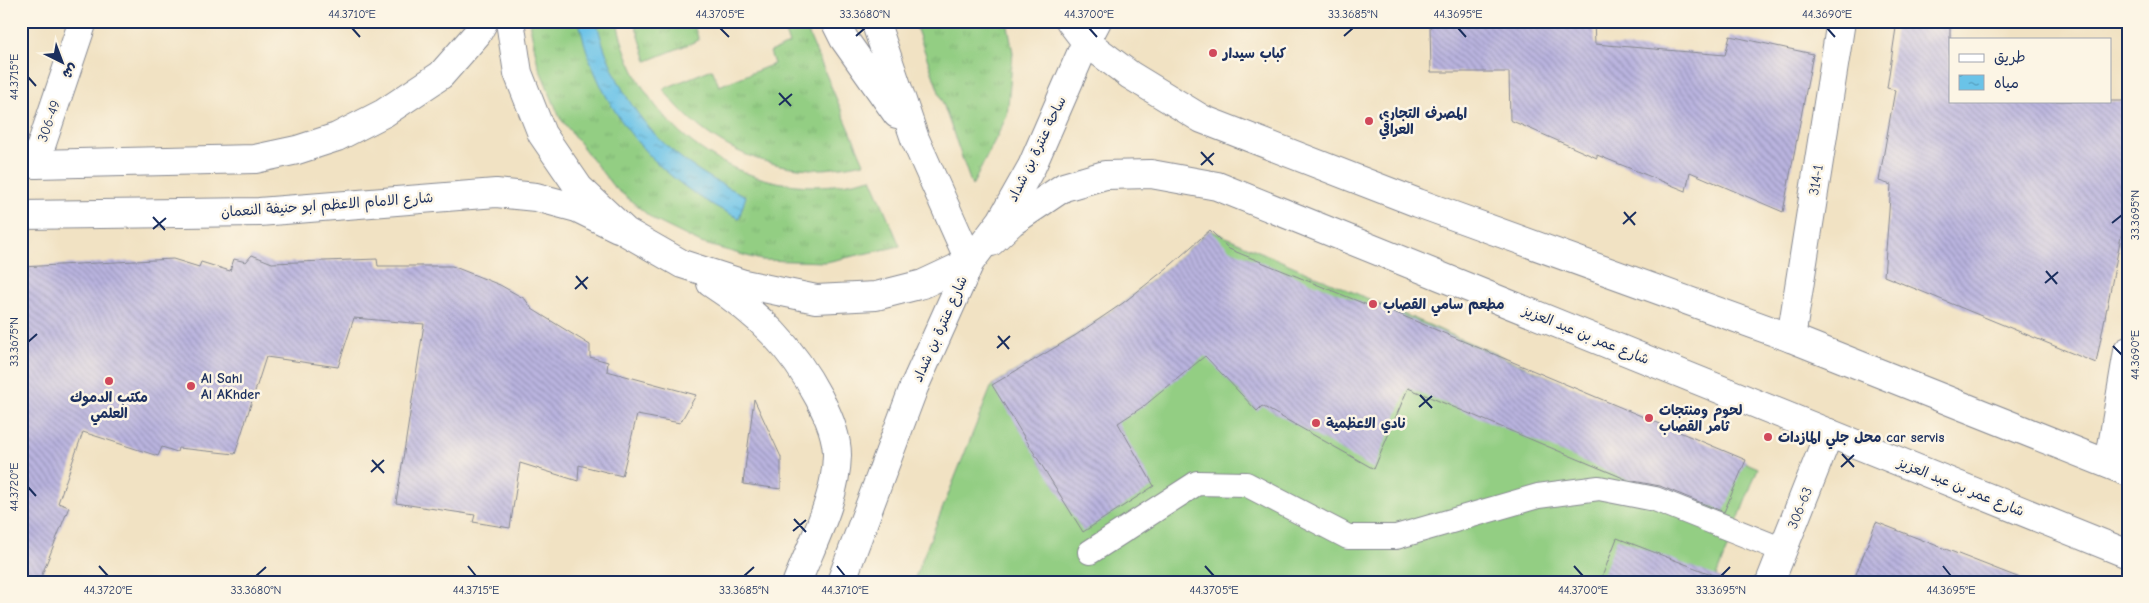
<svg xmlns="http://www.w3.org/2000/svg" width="2149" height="603" viewBox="0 0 2149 603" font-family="'Comic Neue','Playpen Sans Arabic',sans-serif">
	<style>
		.grass { fill: url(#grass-tufts); stroke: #577e70 }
		.garden { fill: #93ce83; stroke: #577e70 }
		.water { fill: url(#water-ripples); stroke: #4279a3 }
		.building { fill: url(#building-back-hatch) }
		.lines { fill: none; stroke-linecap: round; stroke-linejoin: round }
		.service-casing { stroke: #868890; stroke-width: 26 }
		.minor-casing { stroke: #868890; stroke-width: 30 }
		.tertiary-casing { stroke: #868890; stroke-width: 30 }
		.secondary-casing { stroke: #868890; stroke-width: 30 }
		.primary-casing { stroke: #868890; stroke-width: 30 }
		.service { stroke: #fff; stroke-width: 24 }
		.minor { stroke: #fff; stroke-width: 28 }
		.tertiary { stroke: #fff; stroke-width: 28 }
		.secondary { stroke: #fff; stroke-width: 28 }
		.primary { stroke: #fff; stroke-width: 28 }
		.ticks { fill: none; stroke: #1b2f5e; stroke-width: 2 }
		.poi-dot { fill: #d1495b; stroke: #fcf5e5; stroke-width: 2 }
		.labels { text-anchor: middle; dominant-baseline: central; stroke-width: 5; stroke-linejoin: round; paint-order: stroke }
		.poi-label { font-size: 14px; font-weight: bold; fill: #1b2f5e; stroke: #fcf5e5; text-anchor: start }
		.street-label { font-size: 14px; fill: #1b2f5e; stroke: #fcf5e5 }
		.neatline { fill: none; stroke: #1b2f5e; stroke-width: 2 }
		.ticks-label { font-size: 12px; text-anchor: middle; fill: #1b2f5e }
	</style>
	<defs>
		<pattern id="grass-tufts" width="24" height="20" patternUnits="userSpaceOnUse" patternTransform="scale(1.25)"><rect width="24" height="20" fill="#93ce83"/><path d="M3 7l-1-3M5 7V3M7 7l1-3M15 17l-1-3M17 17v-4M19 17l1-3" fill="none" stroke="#7eb174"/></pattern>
		<pattern id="water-ripples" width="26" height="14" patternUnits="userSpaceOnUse" patternTransform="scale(1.25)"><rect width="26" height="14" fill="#6ac3e8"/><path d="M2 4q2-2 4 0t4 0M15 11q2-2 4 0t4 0" fill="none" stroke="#569fbf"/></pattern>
		<pattern id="building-back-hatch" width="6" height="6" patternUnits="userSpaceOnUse" patternTransform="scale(1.25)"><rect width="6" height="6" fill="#bab4df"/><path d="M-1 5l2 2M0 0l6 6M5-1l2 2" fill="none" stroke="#9693b8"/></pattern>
	</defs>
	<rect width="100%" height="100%" fill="#fcf5e5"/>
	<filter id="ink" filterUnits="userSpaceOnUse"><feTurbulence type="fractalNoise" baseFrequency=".02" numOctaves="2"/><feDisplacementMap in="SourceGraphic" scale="10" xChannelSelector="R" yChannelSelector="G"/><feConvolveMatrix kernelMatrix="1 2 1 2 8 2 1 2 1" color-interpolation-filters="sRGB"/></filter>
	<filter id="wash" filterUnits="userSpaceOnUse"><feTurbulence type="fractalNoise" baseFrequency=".0096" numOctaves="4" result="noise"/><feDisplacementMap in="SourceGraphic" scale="20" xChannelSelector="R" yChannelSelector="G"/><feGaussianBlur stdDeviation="1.12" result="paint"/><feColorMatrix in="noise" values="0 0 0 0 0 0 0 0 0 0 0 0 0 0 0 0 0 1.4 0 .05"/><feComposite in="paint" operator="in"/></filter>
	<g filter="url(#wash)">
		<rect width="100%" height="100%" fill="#f1e2c3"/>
		<!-- grass -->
		<path class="grass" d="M 529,21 L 617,21 C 635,114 719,185 814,186 C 834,186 852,183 871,178 L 900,246 L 826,262 L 761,260 L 701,243 L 654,220 L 613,186 L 560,118 L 538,65 Z
			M 634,21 L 706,21 L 694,26 L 699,40 L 647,61 Z
			M 781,21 L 803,21 L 864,163 C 847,166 828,170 811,169 C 750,166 699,137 663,89 L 712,69 L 719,86 L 774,64 L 770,52 L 789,44 Z
			M 914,21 L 1007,21 L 1013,53 L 1007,116 L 972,186 Z"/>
		<!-- garden -->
		<path class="garden" d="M 1210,230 L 1758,468 L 1714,582 L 913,582 L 992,385 L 1076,335 L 1123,303 L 1172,264 Z"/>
		<!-- water -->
		<path class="water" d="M 579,21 L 597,21 C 600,39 607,56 614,72 C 641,133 686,169 746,196 L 739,218 C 657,182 597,109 579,21 Z"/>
		<g id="blocks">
			<!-- building -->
			<path class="building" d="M 1508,21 L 1594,21 L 1595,44 L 1725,55 L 1730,36 L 1813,54 L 1783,212 L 1690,172 L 1686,191 L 1597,155 L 1597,158 L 1510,120 L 1509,72 L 1431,72 L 1430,25 L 1508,24 Z
				M 1897,21 L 1950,21 L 1950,101 L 2128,101 L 2128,201 L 2096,363 L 1884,276 L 1891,185 L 1879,181 L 1895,90 L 1887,88 Z
				M 1210,230 L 1229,249 L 1375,308 L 1377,305 L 1746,460 L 1724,512 L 1660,486 L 1628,480 L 1408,388 L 1374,469 L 1262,406 L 1257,411 L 1205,356 L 1144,406 L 1118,423 L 1154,486 L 1083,532 L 992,385 L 1076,335 L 1123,303 L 1172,264 Z
				M 252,255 L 272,263 L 377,259 L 378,266 L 452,266 L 500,285 L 525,299 L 532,309 L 590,345 L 590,357 L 608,362 L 607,371 L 696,395 L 680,423 L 637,415 L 622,476 L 579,465 L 578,481 L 520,463 L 510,528 L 473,522 L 475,515 L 396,503 L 424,324 L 354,318 L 338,367 L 266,357 L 235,454 L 178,448 L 177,452 L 162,447 L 158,456 L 83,432 L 58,503 L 69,507 L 39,582 L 21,582 L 21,267 L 173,259 L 199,267 L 201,262 L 230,271 L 234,259 L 246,262 Z
				M 754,399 L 781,457 L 781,489 L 743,484 Z
				M 1876,522 L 2025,580 L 2025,582 L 1853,582 Z
				M 1617,538 L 1724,579 L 1723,582 L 1600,582 Z"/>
		</g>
	</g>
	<g filter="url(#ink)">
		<use href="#blocks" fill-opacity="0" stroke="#868890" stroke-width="1"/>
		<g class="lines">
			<defs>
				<path id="service" d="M 1090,552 L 1197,483 L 1246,484 L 1348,537 L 1396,537 L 1538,496 L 1599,488 L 1655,499 L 1783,550"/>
				<path id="minor" d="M 35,164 L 83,21
					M 1791,338 L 1841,21
					M 2109,464 L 2128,351
					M 1770,582 L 1829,433"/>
				<path id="tertiary" d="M 1086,42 L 1130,75 L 1202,119 L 1418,203 L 1791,338 L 2128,472
					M 991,242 L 1012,222 L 1064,187 L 1105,175 L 1151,174 L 1217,186 L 2128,554"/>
				<path id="secondary" d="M 21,162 L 35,164 L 255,159 L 297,150 L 337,137 L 384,113 L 441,75 L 477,34 L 484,21
					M 21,215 L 259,212 L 496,193 L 536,197 L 577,208 L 618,228"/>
				<path id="primary" d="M 510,21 L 518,73 L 542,134 L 579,188 L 626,232 L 682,264 L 744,284 L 816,299 L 876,296 L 923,284 L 970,262 L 1001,221 L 1032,166 L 1086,42 L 1097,21
					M 835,21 L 844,39 L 897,114
					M 1070,21 L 1086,42
					M 711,283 C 759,314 792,347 819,398 C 828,415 837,435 837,455 C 836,500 813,541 797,582
					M 841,582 L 914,387 L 970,262 L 915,139 L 875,21"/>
			</defs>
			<!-- service casing -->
			<use href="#service" class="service-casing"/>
			<!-- minor casing -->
			<use href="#minor" class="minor-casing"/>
			<!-- tertiary casing -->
			<use href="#tertiary" class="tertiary-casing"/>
			<!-- secondary casing -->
			<use href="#secondary" class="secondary-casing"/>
			<!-- primary casing -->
			<use href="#primary" class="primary-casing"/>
			<!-- service -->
			<use href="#service" class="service"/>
			<!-- minor -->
			<use href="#minor" class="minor"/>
			<!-- tertiary -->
			<use href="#tertiary" class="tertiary"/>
			<!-- secondary -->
			<use href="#secondary" class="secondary"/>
			<!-- primary -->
			<use href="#primary" class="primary"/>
		</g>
	</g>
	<!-- ticks -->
	<path class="ticks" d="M 352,28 L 360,37M 720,28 L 729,37M 1089,28 L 1097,37M 1458,28 L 1466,37M 1827,28 L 1835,37M 856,36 L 865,28M 1344,36 L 1353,28M 28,77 L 36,86M 779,93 L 791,106M 779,105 L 792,94M 1201,152 L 1213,165M 1201,165 L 1214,153M 1624,212 L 1635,225M 153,217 L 165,230M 2112,223 L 2122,215M 1623,224 L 1636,212M 153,229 L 166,218M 2046,271 L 2057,284M 576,276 L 587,289M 2045,283 L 2058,272M 575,289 L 588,277M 998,336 L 1009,349M 28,342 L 37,334M 2113,346 L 2122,355M 997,348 L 1010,336M 1420,395 L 1432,408M 1419,407 L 1432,396M 1842,454 L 1854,467M 372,460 L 384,473M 1841,467 L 1854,455M 371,472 L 384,460M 28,487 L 36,496M 794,519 L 806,532M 793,531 L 806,520M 99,566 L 108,576M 468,566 L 476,576M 837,566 L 845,576M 1205,566 L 1214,576M 1574,566 L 1583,576M 1943,566 L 1951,576M 256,576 L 266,567M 744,576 L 754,567M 1721,576 L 1730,567"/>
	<!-- markers -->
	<g class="poi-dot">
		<circle cx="1213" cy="53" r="5"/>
		<circle cx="1369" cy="121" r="5"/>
		<circle cx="1373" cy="304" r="5"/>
		<circle cx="109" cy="381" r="5"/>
		<circle cx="191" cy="386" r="5"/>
		<circle cx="1649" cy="418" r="5"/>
		<circle cx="1316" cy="423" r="5"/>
		<circle cx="1768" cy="437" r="5"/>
	</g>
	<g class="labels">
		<!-- poi labels -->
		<g class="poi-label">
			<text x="1223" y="53">كباب سيدار</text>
			<text x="1379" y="113">المصرف التجاري<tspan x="1379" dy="16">العراقي</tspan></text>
			<text x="1383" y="304">مطعم سامي القصاب</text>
			<text x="201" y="378">Al Sahl<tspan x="201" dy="16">Al AKhder</tspan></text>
			<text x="109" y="397" text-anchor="middle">مكتب الدموك<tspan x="109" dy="16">العلمي</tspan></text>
			<text x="1659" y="410">لحوم ومنتجات<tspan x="1659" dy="16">ثامر القصاب</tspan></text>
			<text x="1326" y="423">نادي الاعظمية</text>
			<text x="1778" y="437">محل جلي المازدات car servis</text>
		</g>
		<!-- street labels -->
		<g class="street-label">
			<text transform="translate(49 121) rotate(-71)">306-49</text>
			<text transform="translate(1037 149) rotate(-64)">ساحة عنترة بن شداد</text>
			<text transform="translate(1816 180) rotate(-81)">314-1</text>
			<text transform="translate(327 205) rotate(-4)">شارع الامام الاعظم ابو حنيفة النعمان</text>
			<text transform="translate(940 329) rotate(-66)">شارع عنترة بن شداد</text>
			<text transform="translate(1586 335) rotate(22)">شارع عمر بن عبد العزيز</text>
			<text transform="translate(1961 487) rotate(22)">شارع عمر بن عبد العزيز</text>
			<text transform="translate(1800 508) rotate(-68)">306-63</text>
		</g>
	</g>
	<!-- margin -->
	<rect width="2149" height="603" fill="none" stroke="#fcf5e5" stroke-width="55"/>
	<!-- legend -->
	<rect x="1949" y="38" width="162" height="65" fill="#fcf5e5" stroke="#a2a6af"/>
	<rect x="1959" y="54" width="25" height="8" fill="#ffffff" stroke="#a2a6af"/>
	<text x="1994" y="62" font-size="15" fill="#1b2f5e">طريق</text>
	<rect x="1959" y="75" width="25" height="15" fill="url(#water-ripples)" stroke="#a2a6af"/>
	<text x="1994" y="88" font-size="15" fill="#1b2f5e">مياه</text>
	<!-- north arrow -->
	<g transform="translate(62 62) rotate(138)" stroke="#fcf5e5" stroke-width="4" paint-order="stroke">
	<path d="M0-4L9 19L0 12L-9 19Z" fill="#1b2f5e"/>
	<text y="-8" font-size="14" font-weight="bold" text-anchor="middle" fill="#1b2f5e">ش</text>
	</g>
	<rect x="28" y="28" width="2094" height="548" class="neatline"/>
	<g class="ticks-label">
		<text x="352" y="18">44.3710°E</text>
		<text x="720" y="18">44.3705°E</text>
		<text x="865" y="18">33.3680°N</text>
		<text x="1089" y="18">44.3700°E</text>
		<text x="1353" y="18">33.3685°N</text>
		<text x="1458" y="18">44.3695°E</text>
		<text x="1827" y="18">44.3690°E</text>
		<text transform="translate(14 77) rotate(-90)" y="4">44.3715°E</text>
		<text transform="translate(2135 215) rotate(-90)" y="4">33.3695°N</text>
		<text transform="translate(14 342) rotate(-90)" y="4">33.3675°N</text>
		<text transform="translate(2135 355) rotate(-90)" y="4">44.3690°E</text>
		<text transform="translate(14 487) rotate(-90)" y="4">44.3720°E</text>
		<text x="108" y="594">44.3720°E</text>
		<text x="256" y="594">33.3680°N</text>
		<text x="476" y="594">44.3715°E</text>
		<text x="744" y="594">33.3685°N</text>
		<text x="845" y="594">44.3710°E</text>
		<text x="1214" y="594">44.3705°E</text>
		<text x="1583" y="594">44.3700°E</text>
		<text x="1721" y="594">33.3695°N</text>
		<text x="1951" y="594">44.3695°E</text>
	</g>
</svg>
